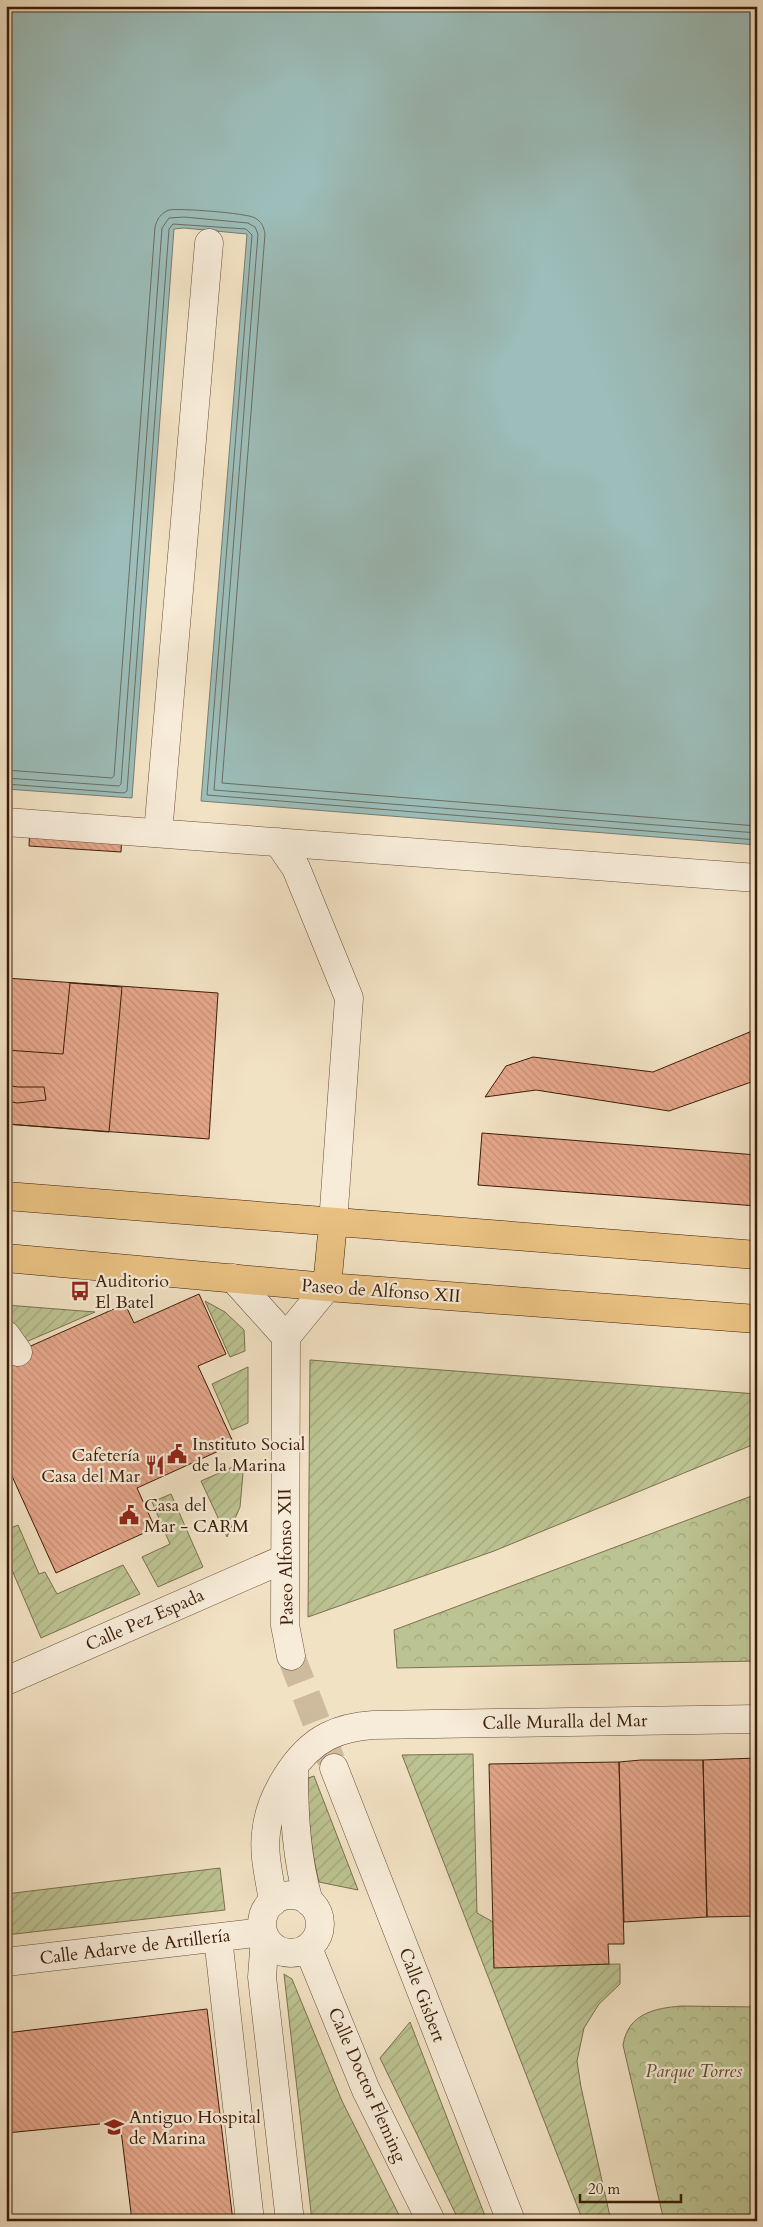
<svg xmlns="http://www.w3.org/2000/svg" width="763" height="2227" viewBox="0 0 763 2227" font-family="Cardo,serif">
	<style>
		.park { fill: url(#park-crowns); stroke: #7c704d }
		.garden { fill: url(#garden-furrows); stroke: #7c704d }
		.water { fill: #9cbdb9; stroke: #767d72 }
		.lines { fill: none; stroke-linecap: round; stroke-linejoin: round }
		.shore { stroke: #6c6d60; stroke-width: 1 }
		.building { fill: url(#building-back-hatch); stroke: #3c1d08 }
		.minor-tunnel { stroke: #cebb9e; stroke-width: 28; stroke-dasharray: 28 14; stroke-linecap: butt }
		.minor-casing { stroke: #6a4e37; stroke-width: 29 }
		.major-casing { stroke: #3c1d08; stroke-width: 29 }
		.minor { stroke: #f7ecd9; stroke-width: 28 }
		.major { stroke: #e9c182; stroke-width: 28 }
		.labels { text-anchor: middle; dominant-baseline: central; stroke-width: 4.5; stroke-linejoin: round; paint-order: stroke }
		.poi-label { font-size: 18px; fill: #3c1d08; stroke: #f7ecd9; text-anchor: start }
		.street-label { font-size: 18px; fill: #3c1d08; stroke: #f7ecd9 }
		.park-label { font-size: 18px; font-style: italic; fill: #624f31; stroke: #f7ecd9 }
	</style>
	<defs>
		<pattern id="park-crowns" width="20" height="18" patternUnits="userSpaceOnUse" patternTransform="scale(1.25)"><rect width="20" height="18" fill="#bcc392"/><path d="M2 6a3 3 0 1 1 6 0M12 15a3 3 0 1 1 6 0" fill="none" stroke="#a2a77c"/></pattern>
		<pattern id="garden-furrows" width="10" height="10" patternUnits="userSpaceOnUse" patternTransform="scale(1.25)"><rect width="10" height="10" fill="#bcc392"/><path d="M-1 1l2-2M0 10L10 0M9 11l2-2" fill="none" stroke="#a2a77c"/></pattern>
		<pattern id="building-back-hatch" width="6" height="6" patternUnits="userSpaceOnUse" patternTransform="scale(1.25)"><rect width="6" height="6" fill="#e6a78b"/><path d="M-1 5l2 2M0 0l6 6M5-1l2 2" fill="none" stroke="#c68f76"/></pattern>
	</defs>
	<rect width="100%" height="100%" fill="#f2e2c4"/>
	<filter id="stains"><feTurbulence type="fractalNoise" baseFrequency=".004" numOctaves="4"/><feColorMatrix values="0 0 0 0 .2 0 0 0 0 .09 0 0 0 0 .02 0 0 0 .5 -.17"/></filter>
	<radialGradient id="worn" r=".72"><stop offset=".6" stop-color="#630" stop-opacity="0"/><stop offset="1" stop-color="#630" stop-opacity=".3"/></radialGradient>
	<!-- park -->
	<path class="park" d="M 757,1494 L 757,1661 L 397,1668 L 394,1630 Z
		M 682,2006 L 757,2007 L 757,2221 L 664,2221 L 623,2045 C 628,2014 654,2008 682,2006 Z"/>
	<!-- garden -->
	<path class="garden" d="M 205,1301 L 225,1312 L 244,1330 L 245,1351 L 230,1357 Z
		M 6,1305 L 95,1312 L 26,1342 L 16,1326 L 6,1318 Z
		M 310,1360 L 757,1394 L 757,1443 L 494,1551 L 308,1617 Z
		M 248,1367 L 248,1423 L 232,1430 L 212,1384 Z
		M 244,1462 L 240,1507 L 227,1537 L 201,1481 Z
		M 171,1494 L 203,1567 L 158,1587 L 142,1557 L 170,1544 L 152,1502 Z
		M 18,1525 L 39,1574 L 45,1572 L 57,1594 L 123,1565 L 140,1594 L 41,1638 L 6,1556 L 6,1530 Z
		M 473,1754 L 477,1913 L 493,1922 L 494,1967 L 620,1964 L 620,1984 L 599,2004 L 584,2028 L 577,2061 L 581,2087 L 611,2221 L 583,2221 L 402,1755 Z
		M 314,1776 L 358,1890 L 319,1882 C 310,1847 308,1813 308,1778 Z
		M 220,1868 L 225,1910 L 6,1935 L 6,1894 Z
		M 284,1974 L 292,1979 L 342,2101 L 402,2221 L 312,2221 Z
		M 410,2022 L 487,2221 L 459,2221 L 380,2058 Z"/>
	<!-- water -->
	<path class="water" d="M 6,6 L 757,6 L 757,845 L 201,801 L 247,234 L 184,228 L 174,229 L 132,798 L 6,789 Z"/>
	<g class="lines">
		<!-- shore -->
		<path class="shore" d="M 6,770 L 112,778 L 114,776 L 155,227 C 157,219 161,213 169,210 C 179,208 247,213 255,218 C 261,221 264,227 265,234 L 222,783 L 757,826
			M 6,778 L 119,786 L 121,784 L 162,228 L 169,218 L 184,217 L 248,223 L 255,227 L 258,234 L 214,790 L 757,833
			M 6,784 L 124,793 L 127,791 L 169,229 L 173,224 L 246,229 L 252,235 L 207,795 L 757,840"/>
	</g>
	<!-- building -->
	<path class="building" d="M 30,825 L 122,832 L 121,852 L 29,846 Z
		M 6,978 L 218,993 L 209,1139 L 6,1124 Z
		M 70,983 L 122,987 L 109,1132 L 6,1124 L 6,1101 L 17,1103 L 46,1100 L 44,1087 L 18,1087 L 6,1085 L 6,1050 L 63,1054 Z
		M 757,1029 L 757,1080 L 669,1111 L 536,1090 L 485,1097 L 506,1066 L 533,1057 L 653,1072 Z
		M 482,1133 L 757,1155 L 757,1206 L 478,1185 Z
		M 199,1294 L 226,1354 L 198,1366 L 234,1444 L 137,1488 L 155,1528 L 56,1573 L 6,1463 L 6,1357 L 125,1304 L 134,1323 Z
		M 757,1758 L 757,1916 L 707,1917 L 703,1760 Z
		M 641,1760 L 703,1760 L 707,1917 L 624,1922 L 619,1762 Z
		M 619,1762 L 624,1944 L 608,1944 L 609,1964 L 494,1968 L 489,1764 Z
		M 207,2009 L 233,2221 L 132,2221 L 120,2122 L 6,2133 L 6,2033 Z"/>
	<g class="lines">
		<!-- minor-tunnel -->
		<path class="minor-tunnel" d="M 291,1656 L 334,1768"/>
		<defs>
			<path id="minor" d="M 6,822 L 757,878
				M 158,833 L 209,243
				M 278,842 L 296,868 L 349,998 L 333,1223
				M 233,1278 L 286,1337
				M 6,1335 L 18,1352
				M 286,1337 L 285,1625 L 291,1656
				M 286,1337 L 327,1287
				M 6,1681 L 284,1559
				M 294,1768 C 294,1814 296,1858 309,1902
				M 334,1768 L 511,2221
				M262 1924a29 29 0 1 1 58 0a29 29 0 1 1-58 0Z
				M 273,1902 C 270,1880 263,1855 266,1833 C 269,1798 296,1752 328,1736 C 342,1729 358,1726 373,1725 L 757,1719
				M 265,1937 L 262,1977 L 290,2221
				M 218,1938 L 250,2221
				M 308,1948 L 366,2090 L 431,2221
				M 6,1962 L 263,1932"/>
			<path id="major" d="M 6,1196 L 757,1255
				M 6,1258 L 327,1287 L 757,1319
				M 327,1287 L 333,1223"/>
		</defs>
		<!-- minor casing -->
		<use href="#minor" class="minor-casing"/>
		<!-- major casing -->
		<use href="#major" class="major-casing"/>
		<!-- minor -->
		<use href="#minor" class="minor"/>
		<!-- major -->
		<use href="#major" class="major"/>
	</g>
	<!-- icons -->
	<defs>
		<symbol id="bus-bare" viewBox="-9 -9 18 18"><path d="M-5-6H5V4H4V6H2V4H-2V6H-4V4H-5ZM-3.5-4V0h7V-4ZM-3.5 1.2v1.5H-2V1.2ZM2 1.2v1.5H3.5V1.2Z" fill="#8f2418" stroke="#f7ecd9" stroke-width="2.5" paint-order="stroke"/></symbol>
		<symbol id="civic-bare" viewBox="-9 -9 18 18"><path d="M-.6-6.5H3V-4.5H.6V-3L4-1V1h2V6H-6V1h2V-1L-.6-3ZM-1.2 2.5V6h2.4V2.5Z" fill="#8f2418" stroke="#f7ecd9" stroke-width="2.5" paint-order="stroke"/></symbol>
		<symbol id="restaurant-bare" viewBox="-9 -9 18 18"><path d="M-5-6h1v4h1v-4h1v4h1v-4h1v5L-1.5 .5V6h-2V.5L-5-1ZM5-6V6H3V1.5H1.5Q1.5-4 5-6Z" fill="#8f2418" stroke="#f7ecd9" stroke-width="2.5" paint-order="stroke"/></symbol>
		<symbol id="university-bare" viewBox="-9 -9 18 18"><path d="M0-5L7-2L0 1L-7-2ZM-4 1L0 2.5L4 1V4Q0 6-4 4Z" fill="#8f2418" stroke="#f7ecd9" stroke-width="2.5" paint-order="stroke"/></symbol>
	</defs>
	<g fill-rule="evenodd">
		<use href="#bus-bare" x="66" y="1277" width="28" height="28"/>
		<use href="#civic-bare" x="163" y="1440" width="28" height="28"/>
		<use href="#restaurant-bare" x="141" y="1451" width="28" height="28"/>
		<use href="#civic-bare" x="115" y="1501" width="28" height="28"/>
		<use href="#university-bare" x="100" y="2113" width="28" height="28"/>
	</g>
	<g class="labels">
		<!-- poi labels -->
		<g class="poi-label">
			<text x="95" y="1281">Auditorio<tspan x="95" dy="21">El Batel</tspan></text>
			<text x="192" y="1444">Instituto Social<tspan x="192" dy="21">de la Marina</tspan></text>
			<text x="140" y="1455" text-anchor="end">Cafetería<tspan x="140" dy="21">Casa del Mar</tspan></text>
			<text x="144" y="1505">Casa del<tspan x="144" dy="21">Mar - CARM</tspan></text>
			<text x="129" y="2117">Antiguo Hospital<tspan x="129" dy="21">de Marina</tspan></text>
		</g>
		<!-- street labels -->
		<g class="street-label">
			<text transform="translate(381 1291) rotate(4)">Paseo de Alfonso XII</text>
			<text transform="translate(286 1557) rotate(-91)">Paseo Alfonso XII</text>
			<text transform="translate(145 1620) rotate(-24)">Calle Pez Espada</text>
			<text transform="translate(565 1722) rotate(-1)">Calle Muralla del Mar</text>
			<text transform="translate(135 1947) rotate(-7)">Calle Adarve de Artillería</text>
			<text transform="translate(422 1995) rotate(69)">Calle Gisbert</text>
			<text transform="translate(367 2085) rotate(66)">Calle Doctor Fleming</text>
		</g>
		<!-- park labels -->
		<g class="park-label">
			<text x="694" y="2071">Parque Torres</text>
		</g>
	</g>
	<!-- margin -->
	<rect width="763" height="2227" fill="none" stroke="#f2e2c4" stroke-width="25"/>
	<rect x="8" y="8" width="748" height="2212" fill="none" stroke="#3c1d08" stroke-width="2.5"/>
	<rect x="12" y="12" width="738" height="2202" fill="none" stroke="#3c1d08"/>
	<!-- scale -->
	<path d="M580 2194v8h101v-8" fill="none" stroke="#3c1d08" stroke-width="2.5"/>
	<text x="588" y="2194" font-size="15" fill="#3c1d08" stroke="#f7ecd9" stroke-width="4" paint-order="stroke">20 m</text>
	<rect width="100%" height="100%" filter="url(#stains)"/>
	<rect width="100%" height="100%" fill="url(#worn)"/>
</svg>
